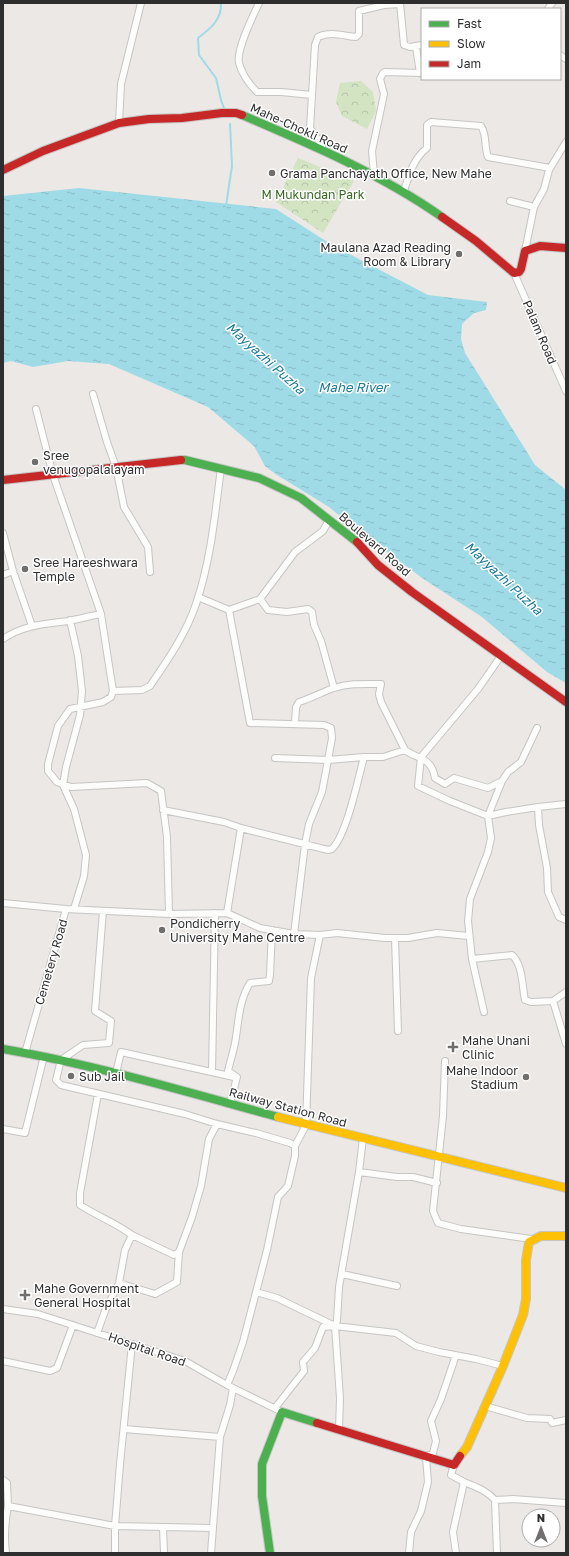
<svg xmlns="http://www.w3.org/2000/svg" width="569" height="1556" viewBox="0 0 569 1556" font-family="'Golos Text',sans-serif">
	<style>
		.park { fill: url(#park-crowns) }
		.water { fill: url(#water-ripples) }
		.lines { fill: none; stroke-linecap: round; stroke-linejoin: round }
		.stream { stroke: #9fdbe6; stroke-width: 2 }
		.street-casing { stroke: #c6c5c4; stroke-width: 8 }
		.fast-casing { stroke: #c6c5c4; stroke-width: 10 }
		.slow-casing { stroke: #c6c5c4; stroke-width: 10 }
		.jam-casing { stroke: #c6c5c4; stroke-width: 10 }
		.street { stroke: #fcfcfb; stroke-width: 6 }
		.fast { stroke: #4caf50; stroke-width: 8 }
		.slow { stroke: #ffc107; stroke-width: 8 }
		.jam { stroke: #c62828; stroke-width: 8 }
		.poi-dot { fill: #706f6e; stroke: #fff; stroke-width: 1.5 }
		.labels { text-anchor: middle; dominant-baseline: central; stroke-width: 3; stroke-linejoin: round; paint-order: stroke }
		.street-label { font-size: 12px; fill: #2e2e2e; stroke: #fff }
		.poi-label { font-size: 12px; fill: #2e2e2e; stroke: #fff; text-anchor: start }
		.park-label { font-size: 12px; fill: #376821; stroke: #fff }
		.water-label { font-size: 13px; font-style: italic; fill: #187998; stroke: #fff }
	</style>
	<defs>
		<pattern id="park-crowns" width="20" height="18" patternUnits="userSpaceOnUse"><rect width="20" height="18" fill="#d2e4c1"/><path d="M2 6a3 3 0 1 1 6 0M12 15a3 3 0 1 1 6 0" fill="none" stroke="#b5c4a6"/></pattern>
		<pattern id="water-ripples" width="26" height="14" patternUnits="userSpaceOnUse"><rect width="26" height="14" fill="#9fdbe6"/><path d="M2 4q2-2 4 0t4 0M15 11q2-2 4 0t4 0" fill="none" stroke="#89bcc6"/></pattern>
	</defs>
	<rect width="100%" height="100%" fill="#ebe8e5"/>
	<!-- park -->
	<path class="park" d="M 361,81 L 373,92 L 376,111 L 367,129 L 342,116 L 336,102 L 340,83 Z
		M 298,158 L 354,181 L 323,233 L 276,202 Z"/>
	<!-- water -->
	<path class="water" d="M 79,188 L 276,209 L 332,245 L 428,295 L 487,302 L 486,310 L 474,313 L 462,324 L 461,339 L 465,353 L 535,465 L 566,490 L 566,683 L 547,672 L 482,617 L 425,580 L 362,534 L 329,507 L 277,475 L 265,466 L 254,446 L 208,407 L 109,364 L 68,361 L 33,367 L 11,361 L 3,363 L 3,196 Z"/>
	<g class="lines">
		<!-- stream -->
		<path class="stream" d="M 221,3 C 222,20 210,29 198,38 L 199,55 L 216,78 L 221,100 L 225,111
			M 226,206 L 232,166 L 230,124"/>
		<defs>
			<path id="street" d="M 259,3 C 253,16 236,50 239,63 C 242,74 249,84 257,92 L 281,92 L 312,95 L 310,128 L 322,145 L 322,150
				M 400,3 L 404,45 L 410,47 L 422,45
				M 548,9 L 552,3
				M 416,47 L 420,73
				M 560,55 L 566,59
				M 312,95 L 315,45 L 318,37 C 331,31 344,36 356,37 L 359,34 L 359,11 L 384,5 L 400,4
				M 119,123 L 121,84 L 141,3
				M 374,175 L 372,151 L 384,94 L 380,79 L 383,73 L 385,72 L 422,73
				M 404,191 C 409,175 413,159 427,148 L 427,125 L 431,122 L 481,126 C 487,134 484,147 488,157 L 550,168
				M 510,201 L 534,207
				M 525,251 L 534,207 L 544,189 L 549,170 L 566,142
				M 514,273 L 566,391
				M 93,394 L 107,442 L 116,467 L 124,507 L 148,547 L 150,572
				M 36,409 L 53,475 L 101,614 L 113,691 L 142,690 L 150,686 C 167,661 186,634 196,604 C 211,560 215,514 221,468
				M 3,533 L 13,571 L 32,626
				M 3,575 L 13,571
				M 198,597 L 229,610 L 260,599 L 295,552 L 323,531 L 329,520
				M 260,599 L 268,610 L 287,612 L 308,609 L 312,612 L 314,625 L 321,641 L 334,688
				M 229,610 L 250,723 L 324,725 L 331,728 L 332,738 L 328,760 L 364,757
				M 70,620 L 78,656 L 82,691 L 80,715 L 66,767 L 63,785 L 74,809 L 86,855 L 84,876 L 74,909
				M 3,639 C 23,625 45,624 68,621 C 79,619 90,616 101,614
				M 501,656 L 478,689 L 421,757 L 418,786 L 450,801 L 488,816 L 506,812 L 538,807
				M 113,691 L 111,697 L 103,702 L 70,709 L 58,726 L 48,764 L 48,771 L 57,782 L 71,787 L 147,783 L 161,791 L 167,837 L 169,914
				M 295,723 L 296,707 L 299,702 C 312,698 322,692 334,688 C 349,683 365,684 381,684 L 379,694 L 381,702 L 405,750 C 418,760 431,756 435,778 L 445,784 L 454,778 L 488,788 L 502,781 L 508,772 L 521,762 L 537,728
				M 275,758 L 328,760 L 322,792 L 309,824 L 305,844 L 294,934 L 320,935 L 337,933 L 385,938 L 408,938 L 437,933 L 469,936
				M 566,804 L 538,807 L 539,825 L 547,868 L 548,892 L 559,917 L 566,920
				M 163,810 L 224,822 L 241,828
				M 3,903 L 66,909 L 25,1053
				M 66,909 L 169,914 L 227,913 L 241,828 L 328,850 L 332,849 C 347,834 358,779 364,757 L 383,757 L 405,750
				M 103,911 L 95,1011 L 111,1021 L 109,1043 L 83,1045 L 61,1060 L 56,1080 L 61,1085 L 185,1114 L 217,1124 L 256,1133 L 290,1143 L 295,1146
				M 227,913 L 260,928 L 294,934
				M 395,938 L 398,1031
				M 472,959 L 512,955 C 523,965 522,986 525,1000 L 531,1002 L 553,1001
				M 566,992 L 553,1001 L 566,1044
				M 484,1012 L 472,959 L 468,921 L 470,899 L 488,852 L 491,838 L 488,816 L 502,781
				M 445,1061 L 443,1116 L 433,1211 L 438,1223 L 461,1229 L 531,1239
				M 212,1072 L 215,913
				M 116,1073 L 121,1052 L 234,1077
				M 230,1104 L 237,1077 L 228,1071 C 230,1062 233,1053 235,1043 C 239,1021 238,1003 250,983 L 269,981 L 270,975 L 272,930
				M 3,1129 L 25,1133 L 44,1056
				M 363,1138 L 359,1172 L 397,1177 L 413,1177 L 437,1183
				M 132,1235 L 174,1255 L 179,1252 L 192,1217 L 201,1186 L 209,1139 L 217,1124
				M 342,1274 L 397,1286
				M 119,1283 L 155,1294 L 177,1282 L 179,1252
				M 256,1292 L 277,1298 L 335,1326 L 396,1333 L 416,1346 L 439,1352 L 476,1359 L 503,1366
				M 3,1309 L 38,1314 L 185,1361 L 227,1385 L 282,1412
				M 97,1333 L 105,1311 L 119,1283 L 125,1250 L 132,1235 C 116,1223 97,1216 80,1205 L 80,1193 L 98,1094
				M 3,1361 L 50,1371 L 57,1368 L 73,1325
				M 227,1385 L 233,1371 L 243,1342 L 267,1250 L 278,1197 L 288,1186 L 295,1156 L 295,1146 L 306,1125 L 311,978 L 320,935
				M 485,1406 L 527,1418 L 550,1419 L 552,1423 L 566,1420
				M 275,1408 L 304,1371 L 303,1362 L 315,1348 L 323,1327 L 335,1326
				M 124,1429 L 220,1437 L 230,1405 L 233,1388
				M 339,1430 L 340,1398 L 335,1326 L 337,1321 L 339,1287 L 359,1172
				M 454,1465 L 451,1475 L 464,1482 L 453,1532 L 456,1553
				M 3,1480 L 7,1483 L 8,1506 L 115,1526 L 212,1528
				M 464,1482 C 476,1487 486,1490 495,1500 L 497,1553
				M 495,1500 L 513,1499 L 566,1503
				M 163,1527 L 164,1553
				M 6,1553 C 4,1537 5,1522 8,1506
				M 115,1553 L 115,1526 L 120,1464 L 132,1344
				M 211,1553 L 220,1437
				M 409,1553 L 411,1532 L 421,1511 L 428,1482 L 426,1457 L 433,1453 L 436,1441 L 431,1421 L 441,1399 L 456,1355"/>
			<path id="fast" d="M 242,115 C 310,144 381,174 442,217
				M 181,460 L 185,460 L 259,478 L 301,498 L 357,542
				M 3,1049 C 96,1065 187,1092 278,1117
				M 270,1553 L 262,1496 L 262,1464 L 282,1412 L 317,1423"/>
			<path id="slow" d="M 278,1117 L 566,1188
				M 460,1456 L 467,1447 L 503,1366 L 523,1315 L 526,1299 L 526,1260 L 529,1242 L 541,1236 L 566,1236"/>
			<path id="jam" d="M 3,170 L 43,151 L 119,123 L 149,119 L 182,118 L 222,113 L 236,113 L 242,115
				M 442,217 L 476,241 L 514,273 L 519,272 L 521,269 L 525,251 L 540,246 L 566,248
				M 3,480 L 181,460
				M 357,542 L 378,565 L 412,592 L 566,702
				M 317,1423 L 454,1465 L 460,1456"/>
		</defs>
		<!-- street casing -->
		<use href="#street" class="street-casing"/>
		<!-- fast casing -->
		<use href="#fast" class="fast-casing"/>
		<!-- slow casing -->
		<use href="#slow" class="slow-casing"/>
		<!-- jam casing -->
		<use href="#jam" class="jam-casing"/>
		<!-- street -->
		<use href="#street" class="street"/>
		<!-- fast -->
		<use href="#fast" class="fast"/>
		<!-- slow -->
		<use href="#slow" class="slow"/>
		<!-- jam -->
		<use href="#jam" class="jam"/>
	</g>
	<!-- markers -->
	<g class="poi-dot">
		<circle cx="272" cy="173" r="4"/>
		<circle cx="459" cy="254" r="4"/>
		<circle cx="35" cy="462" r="4"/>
		<circle cx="25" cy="569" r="4"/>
		<circle cx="162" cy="930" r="4"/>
		<path d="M451 1041h4v4h4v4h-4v4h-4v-4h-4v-4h4z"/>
		<circle cx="71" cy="1076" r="4"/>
		<circle cx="526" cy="1077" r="4"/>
		<path d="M23 1289h4v4h4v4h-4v4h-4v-4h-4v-4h4z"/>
	</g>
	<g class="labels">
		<!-- street labels -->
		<g class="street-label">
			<text transform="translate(299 128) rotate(24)">Mahe-Chokli Road</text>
			<text transform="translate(540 332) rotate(67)">Palam Road</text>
			<text transform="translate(375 544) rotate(41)">Boulevard Road</text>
			<text transform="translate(51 962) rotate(-74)">Cemetery Road</text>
			<text transform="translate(288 1107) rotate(15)">Railway Station Road</text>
			<text transform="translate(147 1349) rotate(19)">Hospital Road</text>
		</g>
		<!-- poi labels -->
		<g class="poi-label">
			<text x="280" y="173">Grama Panchayath Office, New Mahe</text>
			<text x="451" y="247" text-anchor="end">Maulana Azad Reading<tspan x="451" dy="14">Room &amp; Library</tspan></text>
			<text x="43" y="455">Sree<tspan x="43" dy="14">venugopalalayam</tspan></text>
			<text x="33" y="562">Sree Hareeshwara<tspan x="33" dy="14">Temple</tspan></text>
			<text x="170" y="923">Pondicherry<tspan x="170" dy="14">University Mahe Centre</tspan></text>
			<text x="462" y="1040">Mahe Unani<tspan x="462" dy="14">Clinic</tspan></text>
			<text x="518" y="1070" text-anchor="end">Mahe Indoor<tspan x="518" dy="14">Stadium</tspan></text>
			<text x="79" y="1076">Sub Jail</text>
			<text x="34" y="1288">Mahe Government<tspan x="34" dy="14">General Hospital</tspan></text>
		</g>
		<!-- park labels -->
		<g class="park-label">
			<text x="313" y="194">M Mukundan Park</text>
		</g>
		<!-- water labels -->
		<g class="water-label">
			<text transform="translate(266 358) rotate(42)">Mayyazhi Puzha</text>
			<text x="353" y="387">Mahe River</text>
			<text transform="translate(504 578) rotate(43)">Mayyazhi Puzha</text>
		</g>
	</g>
	<!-- border -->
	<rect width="569" height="1556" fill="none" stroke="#2e2e2e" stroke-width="8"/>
	<!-- legend -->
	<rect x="421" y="8" width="140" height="72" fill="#ffffff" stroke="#ababab"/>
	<rect x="429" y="21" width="20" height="6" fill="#4caf50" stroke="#ababab"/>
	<text x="457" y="28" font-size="12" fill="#2e2e2e">Fast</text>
	<rect x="429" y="41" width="20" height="6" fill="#ffc107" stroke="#ababab"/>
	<text x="457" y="48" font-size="12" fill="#2e2e2e">Slow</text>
	<rect x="429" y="61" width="20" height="6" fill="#c62828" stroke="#ababab"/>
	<text x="457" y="68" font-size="12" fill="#2e2e2e">Jam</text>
	<!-- north arrow -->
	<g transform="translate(541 1528)"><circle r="19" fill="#ffffff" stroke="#ababab"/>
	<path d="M0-3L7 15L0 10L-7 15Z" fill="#706f6e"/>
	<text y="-6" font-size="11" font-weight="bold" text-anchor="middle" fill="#2e2e2e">N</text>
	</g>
</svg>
